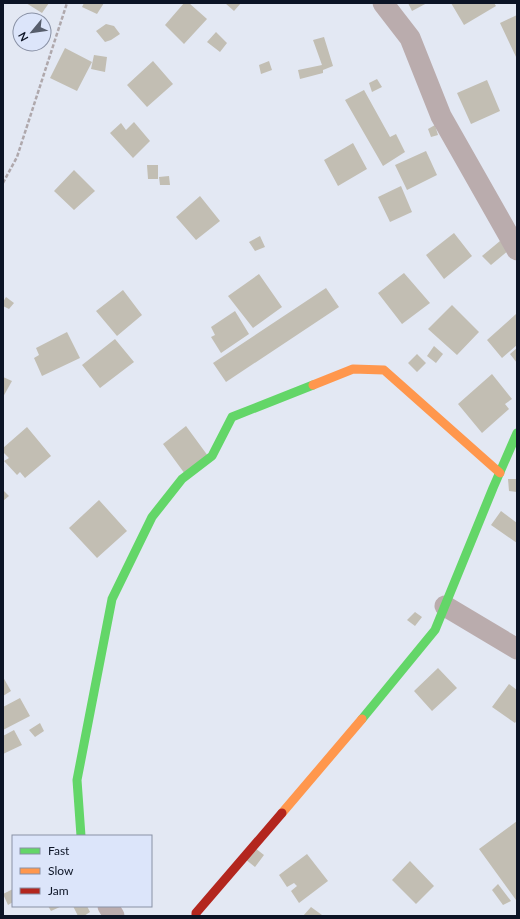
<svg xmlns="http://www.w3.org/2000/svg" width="520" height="919" viewBox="0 0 520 919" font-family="Lato,sans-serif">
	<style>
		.building { fill: #c2beb3 }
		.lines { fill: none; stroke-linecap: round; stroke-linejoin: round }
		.path { stroke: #afa8ac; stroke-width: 2.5; stroke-dasharray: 4 2; stroke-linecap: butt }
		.street { stroke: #baacad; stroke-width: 21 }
		.fast { stroke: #63d668; stroke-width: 9 }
		.slow { stroke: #ff974d; stroke-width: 9 }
		.jam { stroke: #b3261e; stroke-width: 9 }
	</style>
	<rect width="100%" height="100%" fill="#e3e8f3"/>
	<!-- building -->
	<path class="building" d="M 26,3 L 49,3 L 42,13 Z
		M 84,3 L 104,3 L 97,14 L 82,7 Z
		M 184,3 L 189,3 L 207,19 L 184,44 L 165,25 Z
		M 225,3 L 241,3 L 234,11 Z
		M 408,3 L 427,3 L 412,11 Z
		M 451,3 L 494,3 L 496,6 L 464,25 Z
		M 517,15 L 517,59 L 500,23 Z
		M 106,24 L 114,26 L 120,34 L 111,40 L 105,42 L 96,31 Z
		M 216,32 L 227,43 L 220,52 L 207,42 Z
		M 324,37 L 333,66 L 323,70 L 323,73 L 300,79 L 298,70 L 322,65 L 313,40 Z
		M 65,48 L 92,62 L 77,91 L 50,78 Z
		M 94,55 L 107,57 L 105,72 L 91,69 Z
		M 153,61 L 173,84 L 147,107 L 127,85 Z
		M 269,61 L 272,70 L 261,74 L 259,65 Z
		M 377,79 L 382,87 L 372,92 L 369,83 Z
		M 487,80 L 500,111 L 471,124 L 457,93 Z
		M 364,90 L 390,137 L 396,134 L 405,152 L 383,166 L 345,100 Z
		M 134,122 L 150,141 L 133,158 L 110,133 L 121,123 L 126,130 Z
		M 435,125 L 438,135 L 431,137 L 428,129 Z
		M 353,143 L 367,169 L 338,186 L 324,160 Z
		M 426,151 L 437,175 L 407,190 L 395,165 Z
		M 147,165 L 158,165 L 158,179 L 148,179 Z
		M 74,170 L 95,191 L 74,210 L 54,191 Z
		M 169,176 L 170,185 L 160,185 L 159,177 Z
		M 401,186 L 412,212 L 390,222 L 378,197 Z
		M 200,196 L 220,221 L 196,240 L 176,217 Z
		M 454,233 L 472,256 L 444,279 L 426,255 Z
		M 260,236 L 265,247 L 255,251 L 249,242 Z
		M 500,241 L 509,250 L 491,265 L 482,256 Z
		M 404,273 L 430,303 L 402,324 L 378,293 Z
		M 259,274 L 282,307 L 253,328 L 228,296 Z
		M 326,288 L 339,307 L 226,382 L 213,363 Z
		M 123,290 L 142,315 L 117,336 L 96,311 Z
		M 6,297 L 14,303 L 9,309 L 3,306 L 3,302 Z
		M 452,305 L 479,332 L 457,355 L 428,329 Z
		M 235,311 L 249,334 L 221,353 L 211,337 L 215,335 L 211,327 Z
		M 516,314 L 517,315 L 517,345 L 502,358 L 487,340 Z
		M 67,332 L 80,358 L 42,376 L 34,358 L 39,355 L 36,348 Z
		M 115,339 L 134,362 L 100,388 L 82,365 Z
		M 434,346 L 443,354 L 436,363 L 427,356 Z
		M 517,348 L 517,363 L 510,354 Z
		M 417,354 L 426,363 L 417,372 L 408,363 Z
		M 492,374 L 512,399 L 505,404 L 509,409 L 482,433 L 458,404 Z
		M 3,377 L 12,381 L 3,397 Z
		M 186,426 L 208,456 L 185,474 L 163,444 Z
		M 27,427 L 51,456 L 25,478 L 20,472 L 17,475 L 4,461 L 9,458 L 3,452 L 3,448 Z
		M 508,479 L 517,479 L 517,492 L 509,491 Z
		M 3,490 L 9,496 L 3,501 Z
		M 99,500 L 127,531 L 97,558 L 69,528 Z
		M 501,511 L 517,523 L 517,543 L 491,525 Z
		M 415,612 L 422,617 L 415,626 L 407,620 Z
		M 438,668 L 457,688 L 432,711 L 414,691 Z
		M 3,677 L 11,691 L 3,696 Z
		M 509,684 L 517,690 L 517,720 L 515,723 L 492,707 Z
		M 20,698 L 30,716 L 3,730 L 3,707 Z
		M 40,723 L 44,731 L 35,737 L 29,730 Z
		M 14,730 L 22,745 L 3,754 L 3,736 Z
		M 517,821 L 517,899 L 516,900 L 479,849 Z
		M 255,848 L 264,855 L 255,867 L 245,859 Z
		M 307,854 L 328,881 L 299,903 L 291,891 L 297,886 L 294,883 L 287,887 L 279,875 Z
		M 410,861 L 434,886 L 416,904 L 392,880 Z
		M 498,884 L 511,901 L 503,905 L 492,890 Z
		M 13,889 L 13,902 L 8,905 L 3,894 Z
		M 48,906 L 62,906 L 51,911 Z
		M 73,906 L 87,906 L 90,912 L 84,916 L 78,916 Z
		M 311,907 L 322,915 L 321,916 L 303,916 Z"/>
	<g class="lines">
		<!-- path -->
		<path class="path" d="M 3,183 L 17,157 L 67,3"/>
		<!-- street -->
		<path class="street" d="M 383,3 L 410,38 L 441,116 L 517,250
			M 445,606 L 517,649
			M 108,906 L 114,916"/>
		<!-- fast -->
		<path class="fast" d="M 362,719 L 435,630 L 493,488 L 517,433
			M 81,836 L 77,780 L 112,599 L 152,517 L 182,479 L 212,456 L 232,417 L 313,385"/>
		<!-- slow -->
		<path class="slow" d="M 313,385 L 353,369 L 384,370 L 500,473
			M 282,813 L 362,719"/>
		<!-- jam -->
		<path class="jam" d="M 196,916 L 196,913 L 282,813"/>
	</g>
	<!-- border -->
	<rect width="520" height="919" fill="none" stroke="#0c1425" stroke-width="8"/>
	<!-- legend -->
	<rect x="12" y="835" width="140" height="72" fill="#dce5fa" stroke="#8991a5"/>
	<rect x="20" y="848" width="20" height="6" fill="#63d668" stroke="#8991a5"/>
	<text x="48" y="855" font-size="12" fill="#0c1425">Fast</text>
	<rect x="20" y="868" width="20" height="6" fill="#ff974d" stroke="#8991a5"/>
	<text x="48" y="875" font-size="12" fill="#0c1425">Slow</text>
	<rect x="20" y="888" width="20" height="6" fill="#b3261e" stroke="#8991a5"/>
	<text x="48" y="895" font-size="12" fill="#0c1425">Jam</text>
	<!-- north arrow -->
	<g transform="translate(32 32) rotate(241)"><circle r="19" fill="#dce5fa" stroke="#8991a5"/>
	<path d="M0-3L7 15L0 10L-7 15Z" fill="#575e6d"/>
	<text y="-6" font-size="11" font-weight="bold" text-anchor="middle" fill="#0c1425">N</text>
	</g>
</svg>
